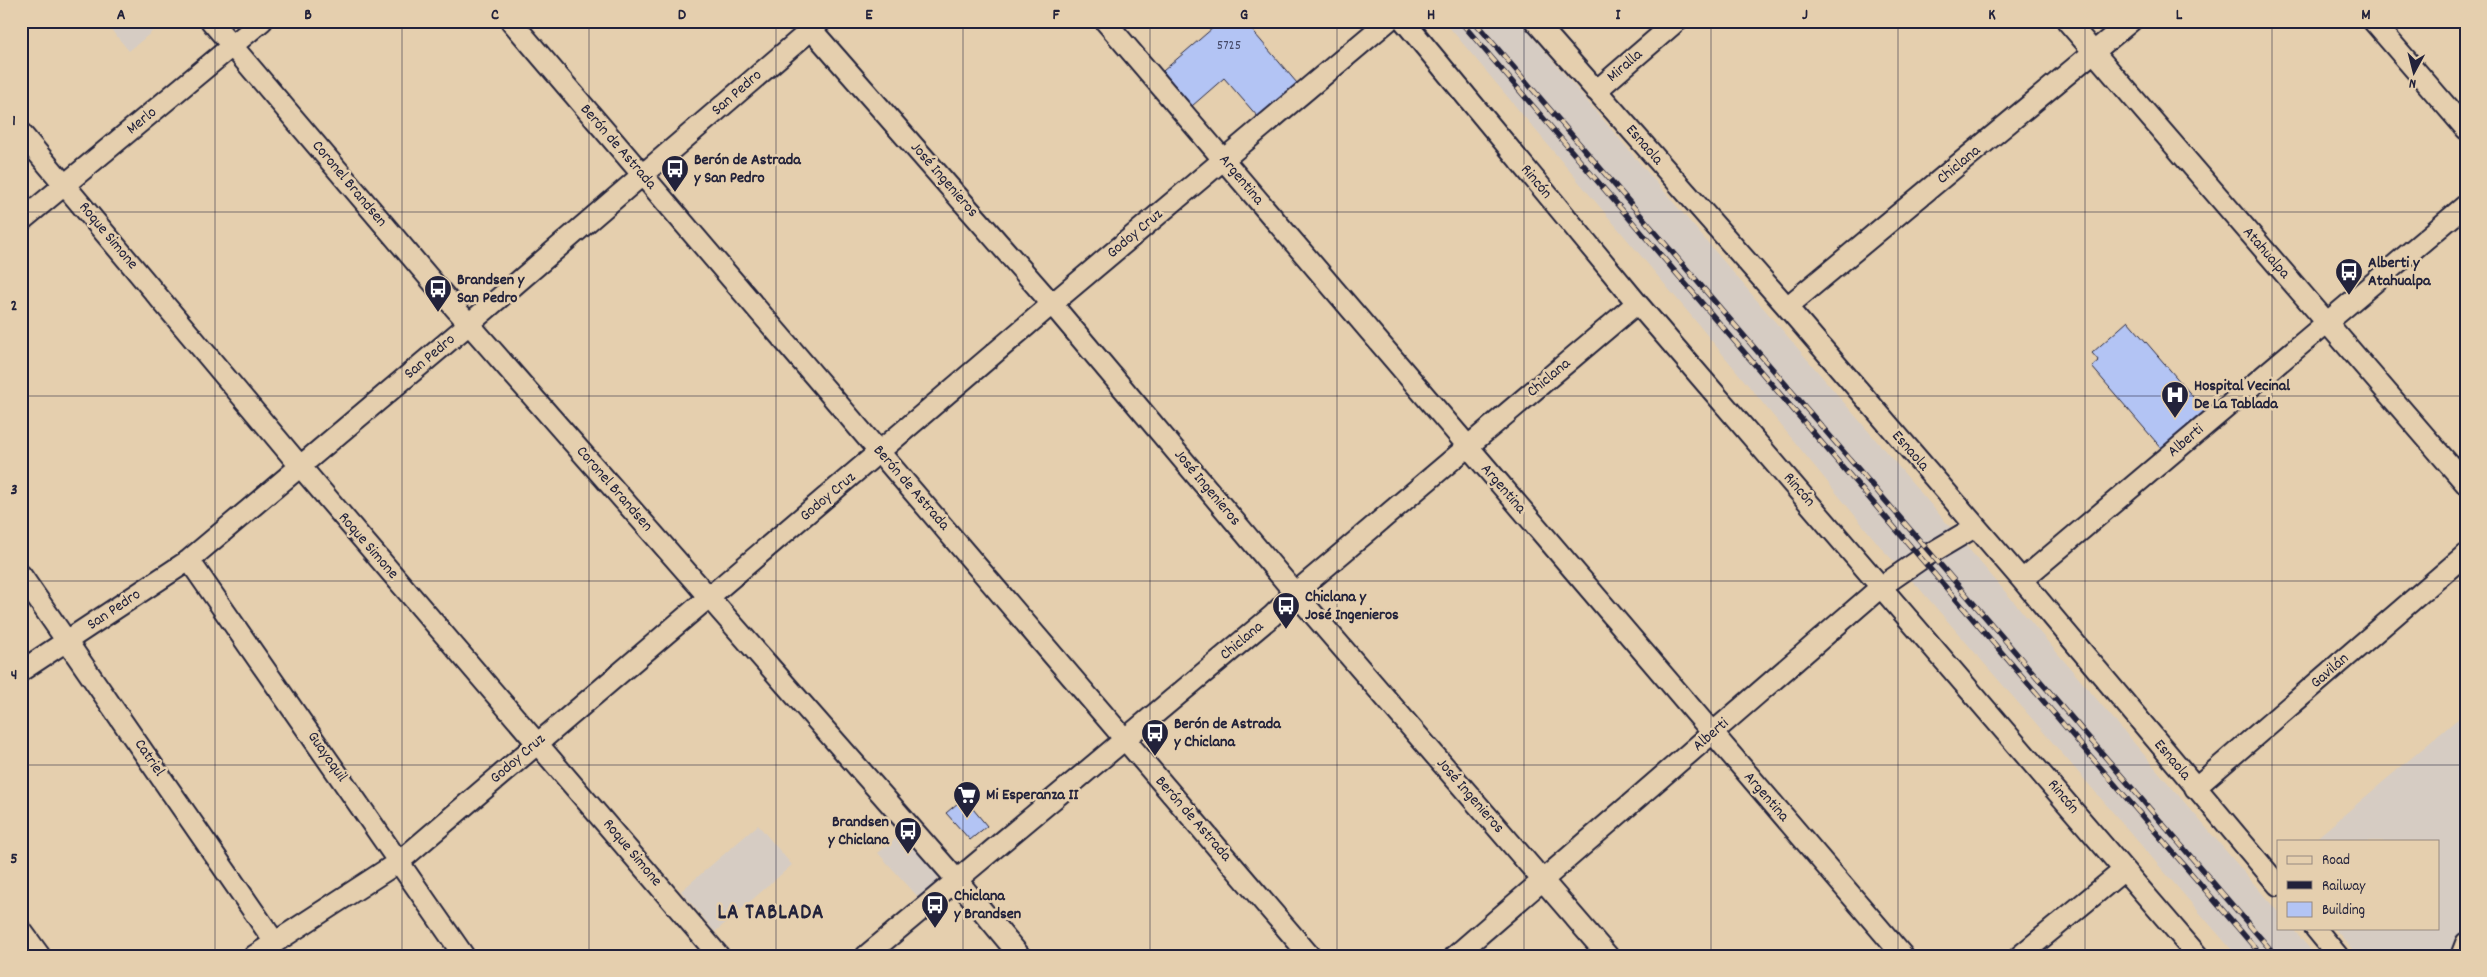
<svg xmlns="http://www.w3.org/2000/svg" width="2487" height="977" viewBox="0 0 2487 977" font-family="Dekko,sans-serif">
	<style>
		.built { fill: #d6ccc3 }
		.building { fill: #b3c4f4; stroke: #22223b }
		.lines { fill: none; stroke-linecap: round; stroke-linejoin: round }
		.minor-casing { stroke: #22223b; stroke-width: 24 }
		.minor { stroke: #e5cfae; stroke-width: 20 }
		.rail-casing { stroke: #22223b; stroke-width: 5.5 }
		.rail { stroke: #e5cfae; stroke-width: 4; stroke-dasharray: 11; stroke-linecap: butt }
		.grid { fill: none; stroke: #22223b; stroke-width: 1; stroke-opacity: 0.55 }
		.labels { text-anchor: middle; dominant-baseline: central; stroke-width: 5; stroke-linejoin: round; paint-order: stroke }
		.number-label { font-size: 14px; fill: #464a69 }
		.street-label { font-size: 16px; fill: #22223b; stroke: #e5cfae }
		.poi-label { font-size: 16px; font-weight: bold; fill: #22223b; stroke: #e5cfae; text-anchor: start }
		.district-label { font-size: 21px; font-weight: bold; letter-spacing: 1px; fill: #22223b; stroke: #e5cfae }
		.neatline { fill: none; stroke: #22223b; stroke-width: 2 }
		.grid-label { font-size: 16px; text-anchor: middle; font-weight: bold; fill: #22223b }
	</style>
	<rect width="100%" height="100%" fill="#e5cfae"/>
	<filter id="ink" filterUnits="userSpaceOnUse"><feTurbulence type="fractalNoise" baseFrequency=".02" numOctaves="2"/><feDisplacementMap in="SourceGraphic" scale="10" xChannelSelector="R" yChannelSelector="G"/><feConvolveMatrix kernelMatrix="1 2 1 2 8 2 1 2 1" color-interpolation-filters="sRGB"/></filter>
	<g filter="url(#ink)">
		<!-- built -->
		<path class="built" d="M 104,21 L 165,21 L 129,51 Z
			M 1444,21 L 1519,21 L 2278,912 L 2278,928 L 2292,928 L 2316,956 L 2237,956 L 1919,588 L 1884,551 L 1693,318 Z
			M 2466,712 L 2466,956 L 2358,956 L 2334,928 L 2438,928 L 2438,841 L 2313,841 Z
			M 758,825 L 792,865 L 715,932 L 681,891 Z
			M 903,832 L 938,873 L 938,883 L 921,900 L 878,853 Z"/>
		<!-- building -->
		<path class="building" d="M 1221,21 L 1244,21 L 1297,83 L 1258,117 L 1224,78 L 1192,106 L 1163,71 Z
			M 2128,321 L 2206,412 L 2162,449 L 2092,367 L 2099,361 L 2092,353 Z
			M 964,798 L 987,826 L 970,840 L 946,813 Z"/>
		<g class="lines">
			<defs>
				<path id="minor" d="M 211,21 L 448,300 L 956,879 L 1020,956
					M 511,21 L 1310,956
					M 804,21 L 1052,304 L 1295,593 L 1608,956
					M 1105,21 L 1903,956
					M 1404,21 L 1637,303 L 2198,956
					M 1535,21 L 1787,307 L 2022,580 L 2278,885
					M 2067,21 L 2466,484
					M 2373,21 L 2466,129
					M 1596,91 L 1677,21
					M 21,133 L 300,466 L 719,956
					M 21,221 L 262,21
					M 1787,307 L 2131,21
					M 189,560 L 464,956
					M 21,575 L 274,941
					M 2022,580 L 2466,205
					M 21,671 L 189,560 L 469,324 L 820,22
					M 2195,788 L 2466,554
					M 2315,928 L 2338,956
					M 21,930 L 40,956
					M 254,956 L 400,861 L 1052,304 L 1388,21
					M 866,956 L 1272,616 L 1295,593 L 1637,303
					M 1455,956 L 1882,586 L 1921,559 L 1975,527
					M 2020,956 L 2124,870
					M 2461,956 L 2466,943"/>
			</defs>
			<!-- minor casing -->
			<use href="#minor" class="minor-casing"/>
			<!-- minor -->
			<use href="#minor" class="minor"/>
			<defs>
				<path id="rail" d="M 1460,21 L 2262,956
					M 1474,21 L 2276,956"/>
			</defs>
			<!-- rail casing -->
			<use href="#rail" class="rail-casing"/>
			<!-- rail -->
			<use href="#rail" class="rail"/>
		</g>
	</g>
	<!-- grid -->
	<path class="grid" d="M 215,21 L 215,956M 402,21 L 402,956M 589,21 L 589,956M 776,21 L 776,956M 963,21 L 963,956M 1150,21 L 1150,956M 1337,21 L 1337,956M 1524,21 L 1524,956M 1711,21 L 1711,956M 1898,21 L 1898,956M 2085,21 L 2085,956M 2272,21 L 2272,956M 21,212 L 2466,212M 21,396 L 2466,396M 21,581 L 2466,581M 21,765 L 2466,765"/>
	<!-- icons -->
	<defs>
		<symbol id="bus-pin" viewBox="-11 -11 22 30"><path d="M0 17L-7.5 6A9.5 9.5 0 1 1 7.5 6Z" fill="#22223b" stroke="#e5cfae"/><path d="M-5-6H5V4H4V6H2V4H-2V6H-4V4H-5ZM-3.5-4V0h7V-4ZM-3.5 1.2v1.5H-2V1.2ZM2 1.2v1.5H3.5V1.2Z" fill="#fff"/></symbol>
		<symbol id="hospital-pin" viewBox="-11 -11 22 30"><path d="M0 17L-7.5 6A9.5 9.5 0 1 1 7.5 6Z" fill="#22223b" stroke="#e5cfae"/><path d="M-5-5h3v3.5h4V-5h3V5h-3V1.5h-4V5h-3Z" fill="#fff"/></symbol>
		<symbol id="supermarket-pin" viewBox="-11 -11 22 30"><path d="M0 17L-7.5 6A9.5 9.5 0 1 1 7.5 6Z" fill="#22223b" stroke="#e5cfae"/><path d="M-6-5.5h2.5l.6 2H6L4.5 2H-2.5L-4.4-4H-6ZM-1.5 3.2a1.3 1.3 0 1 0 .1 0ZM3 3.2a1.3 1.3 0 1 0 .1 0Z" fill="#fff"/></symbol>
	</defs>
	<g fill-rule="evenodd">
		<use href="#bus-pin" x="659" y="153" width="32" height="43"/>
		<use href="#bus-pin" x="2333" y="256" width="32" height="43"/>
		<use href="#bus-pin" x="422" y="273" width="32" height="43"/>
		<use href="#hospital-pin" x="2159" y="379" width="32" height="43"/>
		<use href="#bus-pin" x="1270" y="590" width="32" height="43"/>
		<use href="#bus-pin" x="1139" y="717" width="32" height="43"/>
		<use href="#supermarket-pin" x="951" y="779" width="32" height="43"/>
		<use href="#bus-pin" x="892" y="815" width="32" height="43"/>
		<use href="#bus-pin" x="919" y="889" width="32" height="43"/>
	</g>
	<g class="labels">
		<!-- number labels -->
		<g class="number-label">
			<text x="1229" y="46">5725</text>
		</g>
		<!-- street labels -->
		<g class="street-label">
			<text transform="translate(1625 66) rotate(-41)">Miralla</text>
			<text transform="translate(737 93) rotate(-41)">San Pedro</text>
			<text transform="translate(142 121) rotate(-39)">Merlo</text>
			<text transform="translate(1644 145) rotate(49)">Esnaola</text>
			<text transform="translate(618 147) rotate(49)">Berón de Astrada</text>
			<text transform="translate(1959 165) rotate(-40)">Chiclana</text>
			<text transform="translate(944 180) rotate(49)">José Ingenieros</text>
			<text transform="translate(1241 180) rotate(50)">Argentina</text>
			<text transform="translate(1536 182) rotate(50)">Rincón</text>
			<text transform="translate(349 184) rotate(50)">Coronel Brandsen</text>
			<text transform="translate(1135 234) rotate(-40)">Godoy Cruz</text>
			<text transform="translate(108 236) rotate(50)">Roque Simone</text>
			<text transform="translate(2266 253) rotate(49)">Atahualpa</text>
			<text transform="translate(430 357) rotate(-40)">San Pedro</text>
			<text transform="translate(1549 378) rotate(-40)">Chiclana</text>
			<text transform="translate(2186 441) rotate(-40)">Alberti</text>
			<text transform="translate(1910 451) rotate(49)">Esnaola</text>
			<text transform="translate(911 488) rotate(49)">Berón de Astrada</text>
			<text transform="translate(1207 488) rotate(50)">José Ingenieros</text>
			<text transform="translate(614 489) rotate(49)">Coronel Brandsen</text>
			<text transform="translate(1503 489) rotate(49)">Argentina</text>
			<text transform="translate(1799 490) rotate(49)">Rincón</text>
			<text transform="translate(828 497) rotate(-40)">Godoy Cruz</text>
			<text transform="translate(368 546) rotate(49)">Roque Simone</text>
			<text transform="translate(114 610) rotate(-34)">San Pedro</text>
			<text transform="translate(1242 641) rotate(-40)">Chiclana</text>
			<text transform="translate(2330 671) rotate(-41)">Gavilán</text>
			<text transform="translate(1711 735) rotate(-41)">Alberti</text>
			<text transform="translate(327 757) rotate(55)">Guayaquil</text>
			<text transform="translate(149 758) rotate(56)">Catriel</text>
			<text transform="translate(518 759) rotate(-41)">Godoy Cruz</text>
			<text transform="translate(2172 760) rotate(50)">Esnaola</text>
			<text transform="translate(1470 796) rotate(49)">José Ingenieros</text>
			<text transform="translate(1766 797) rotate(49)">Argentina</text>
			<text transform="translate(2063 797) rotate(50)">Rincón</text>
			<text transform="translate(1193 819) rotate(49)">Berón de Astrada</text>
			<text transform="translate(632 853) rotate(50)">Roque Simone</text>
		</g>
		<!-- poi labels -->
		<g class="poi-label">
			<text x="694" y="160">Berón de Astrada<tspan x="694" dy="18">y San Pedro</tspan></text>
			<text x="2368" y="263">Alberti y<tspan x="2368" dy="18">Atahualpa</tspan></text>
			<text x="457" y="280">Brandsen y<tspan x="457" dy="18">San Pedro</tspan></text>
			<text x="2194" y="386">Hospital Vecinal<tspan x="2194" dy="18">De La Tablada</tspan></text>
			<text x="1305" y="597">Chiclana y<tspan x="1305" dy="18">José Ingenieros</tspan></text>
			<text x="1174" y="724">Berón de Astrada<tspan x="1174" dy="18">y Chiclana</tspan></text>
			<text x="986" y="795">Mi Esperanza II</text>
			<text x="889" y="822" text-anchor="end">Brandsen<tspan x="889" dy="18">y Chiclana</tspan></text>
			<text x="954" y="896">Chiclana<tspan x="954" dy="18">y Brandsen</tspan></text>
		</g>
		<!-- district labels -->
		<g class="district-label">
			<text x="771" y="914">LA TABLADA</text>
		</g>
	</g>
	<!-- margin -->
	<rect width="2487" height="977" fill="none" stroke="#e5cfae" stroke-width="55"/>
	<!-- legend -->
	<rect x="2277" y="840" width="162" height="90" fill="#e5cfae" stroke="#978a80"/>
	<rect x="2287" y="856" width="25" height="8" fill="#e5cfae" stroke="#978a80"/>
	<text x="2322" y="864" font-size="15" fill="#22223b">Road</text>
	<rect x="2287" y="881" width="25" height="8" fill="#22223b" stroke="#978a80"/>
	<text x="2322" y="890" font-size="15" fill="#22223b">Railway</text>
	<rect x="2287" y="902" width="25" height="15" fill="#b3c4f4" stroke="#978a80"/>
	<text x="2322" y="914" font-size="15" fill="#22223b">Building</text>
	<!-- north arrow -->
	<g transform="translate(2414 72) rotate(187)" stroke="#e5cfae" stroke-width="4" paint-order="stroke">
	<path d="M0-4L9 19L0 12L-9 19Z" fill="#22223b"/>
	<text y="-8" font-size="14" font-weight="bold" text-anchor="middle" fill="#22223b">N</text>
	</g>
	<rect x="28" y="28" width="2432" height="922" class="neatline"/>
	<g class="grid-label">
		<text x="121" y="19">A</text>
		<text x="308" y="19">B</text>
		<text x="495" y="19">C</text>
		<text x="682" y="19">D</text>
		<text x="869" y="19">E</text>
		<text x="1056" y="19">F</text>
		<text x="1244" y="19">G</text>
		<text x="1431" y="19">H</text>
		<text x="1618" y="19">I</text>
		<text x="1805" y="19">J</text>
		<text x="1992" y="19">K</text>
		<text x="2179" y="19">L</text>
		<text x="2366" y="19">M</text>
		<text x="14" y="125">1</text>
		<text x="14" y="310">2</text>
		<text x="14" y="494">3</text>
		<text x="14" y="679">4</text>
		<text x="14" y="863">5</text>
	</g>
</svg>
